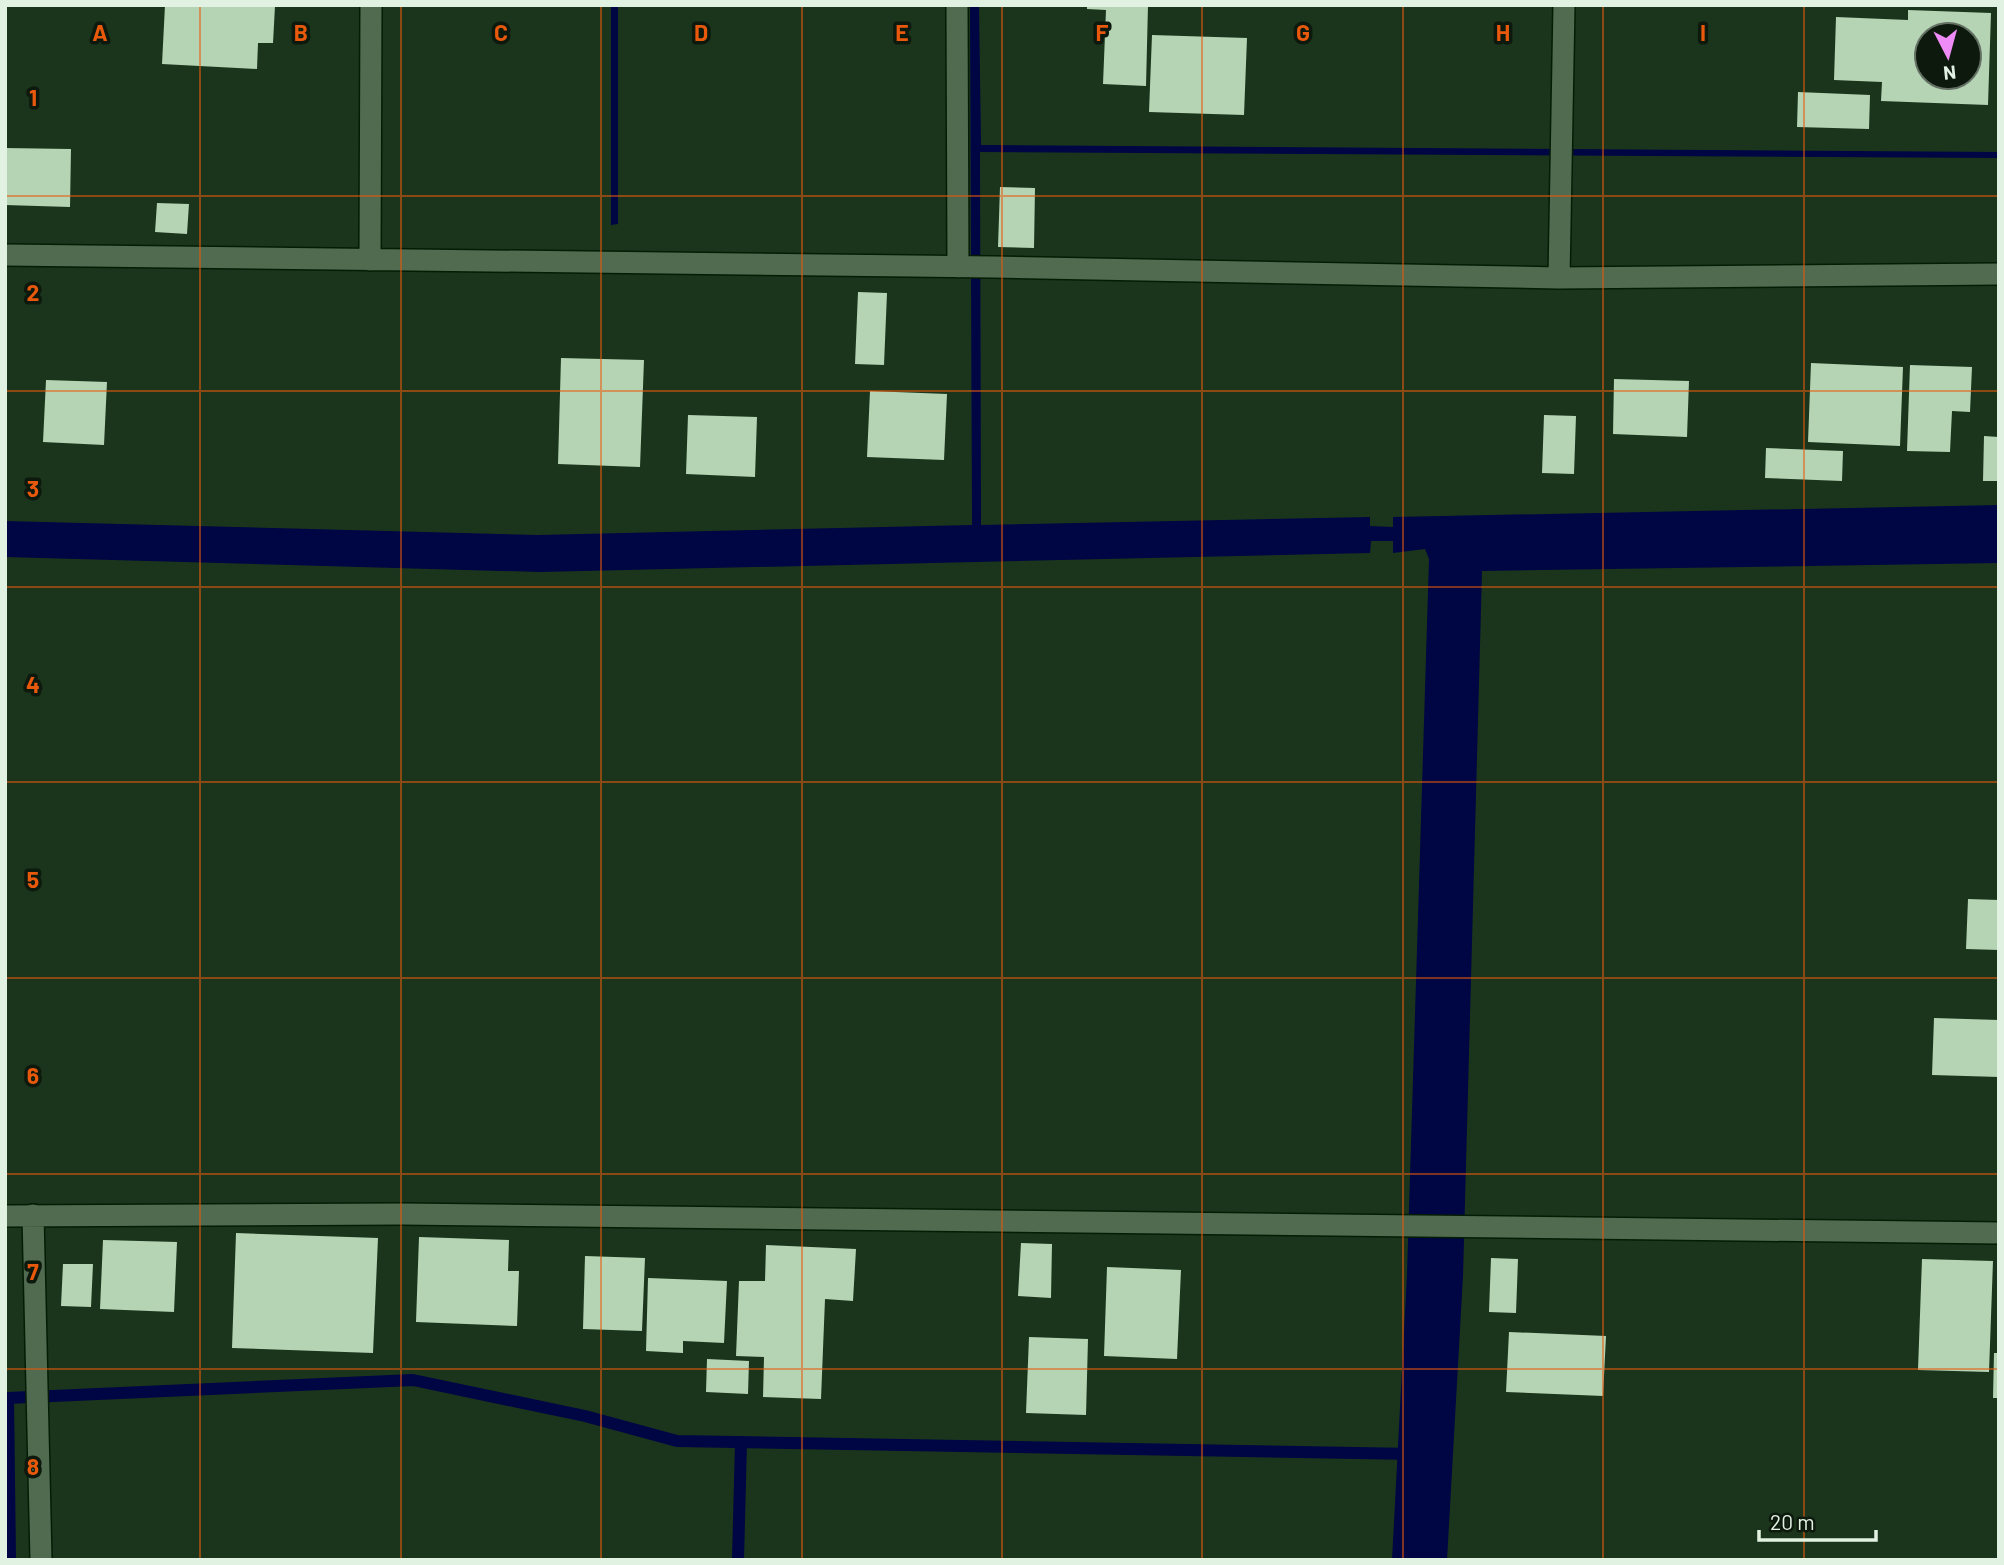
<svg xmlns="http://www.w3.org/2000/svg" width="2004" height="1565" viewBox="0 0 2004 1565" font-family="Barlow,sans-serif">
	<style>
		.water { fill: #000544 }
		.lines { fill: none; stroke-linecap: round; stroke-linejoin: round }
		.stream { stroke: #000544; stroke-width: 12 }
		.building { fill: #b5d4b4; fill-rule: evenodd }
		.street-casing { stroke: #041c05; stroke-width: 24 }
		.street { stroke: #506b4f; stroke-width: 21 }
		.grid { fill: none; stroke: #e8590c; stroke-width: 2; stroke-opacity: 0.55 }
		.grid-label { font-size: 23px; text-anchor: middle; font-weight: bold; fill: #e8590c; stroke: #0e190e; stroke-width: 7; stroke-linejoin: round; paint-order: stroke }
	</style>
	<rect width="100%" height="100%" fill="#1b351c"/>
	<!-- water -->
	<path class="water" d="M 611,5 L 618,5 L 618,224 L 611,225 Z
		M 970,5 L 979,5 L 981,145 L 1999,152 L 1999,158 L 980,152 L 981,525 L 1370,517 L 1370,526 L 1393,527 L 1393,517 L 1999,505 L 1999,563 L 1482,571 L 1463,1276 L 1447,1560 L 1392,1560 L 1407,1274 L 1429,559 L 1425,549 L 1393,553 L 1393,541 L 1371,541 L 1370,553 L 540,572 L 5,557 L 5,521 L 537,535 L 972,525 Z"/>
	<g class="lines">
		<!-- stream -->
		<path class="stream" d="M 10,1560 L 8,1398 L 413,1380 L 585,1416 L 677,1441 L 1414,1454
			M 738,1560 L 741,1442"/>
	</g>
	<!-- building -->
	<path class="building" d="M 165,5 L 275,6 L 273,43 L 258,43 L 257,69 L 162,64 Z
		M 1087,5 L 1148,5 L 1146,86 L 1103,84 L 1106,10 L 1087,9 Z
		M 1908,10 L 1991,13 L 1988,105 L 1881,101 L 1882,82 L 1834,80 L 1836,17 L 1908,20 ZM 1927,35 L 1969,35 L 1969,77 L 1927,77 Z
		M 1152,35 L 1247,38 L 1244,115 L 1149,112 Z
		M 1798,92 L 1870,95 L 1869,129 L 1797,127 Z
		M 5,148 L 71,149 L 70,207 L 5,205 Z
		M 1000,187 L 1035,188 L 1034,248 L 998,247 Z
		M 157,203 L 189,204 L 187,234 L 155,232 Z
		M 858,292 L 887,293 L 884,365 L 855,364 Z
		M 561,358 L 644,360 L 640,467 L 558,464 Z
		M 1811,363 L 1903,367 L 1900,446 L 1808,442 Z
		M 1910,365 L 1972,367 L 1970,412 L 1952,411 L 1950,452 L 1907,451 Z
		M 1614,379 L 1689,381 L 1687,437 L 1613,434 Z
		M 46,380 L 107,382 L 104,445 L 43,442 Z
		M 870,391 L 947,394 L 944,460 L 867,457 Z
		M 688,415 L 757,417 L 755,477 L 686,474 Z
		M 1544,415 L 1576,416 L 1574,474 L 1542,473 Z
		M 1984,436 L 1999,437 L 1999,481 L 1983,481 Z
		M 1766,448 L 1843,451 L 1842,481 L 1765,478 Z
		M 1968,899 L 1999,900 L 1999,950 L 1966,949 Z
		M 1934,1018 L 1999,1020 L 1999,1077 L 1932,1075 Z
		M 236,1233 L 378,1238 L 373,1353 L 232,1348 Z
		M 419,1237 L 509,1240 L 508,1271 L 519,1271 L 517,1326 L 416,1322 Z
		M 103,1240 L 177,1242 L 174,1312 L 100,1309 Z
		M 1021,1243 L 1052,1244 L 1051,1298 L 1018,1296 Z
		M 766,1245 L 856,1249 L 853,1301 L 825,1299 L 821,1399 L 763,1397 L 764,1357 L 736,1356 L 739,1281 L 765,1281 Z
		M 585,1256 L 645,1258 L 642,1331 L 583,1329 Z
		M 1491,1258 L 1518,1259 L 1516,1313 L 1489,1312 Z
		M 1922,1259 L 1993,1261 L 1989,1372 L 1918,1370 Z
		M 63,1264 L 93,1264 L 91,1307 L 61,1306 Z
		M 1107,1267 L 1181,1270 L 1177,1359 L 1104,1356 Z
		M 648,1278 L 727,1281 L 724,1343 L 683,1341 L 683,1353 L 646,1351 Z
		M 1509,1332 L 1606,1336 L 1603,1396 L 1506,1392 Z
		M 1029,1337 L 1088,1339 L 1086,1415 L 1026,1413 Z
		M 1994,1353 L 1999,1353 L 1999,1398 L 1993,1398 Z
		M 707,1359 L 749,1361 L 748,1394 L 706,1392 Z"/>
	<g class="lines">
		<defs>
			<path id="street" d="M 957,5 L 958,267
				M 5,255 L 993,267 L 1559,278 L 1999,274
				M 370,260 L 371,5
				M 1559,278 L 1564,5
				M 33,1215 L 41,1560
				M 5,1216 L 402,1214 L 1999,1233"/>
		</defs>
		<!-- street casing -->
		<use href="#street" class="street-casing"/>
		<!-- street -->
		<use href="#street" class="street"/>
	</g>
	<!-- grid -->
	<path class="grid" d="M 200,5 L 200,1560M 401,5 L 401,1560M 601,5 L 601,1560M 802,5 L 802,1560M 1002,5 L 1002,1560M 1202,5 L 1202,1560M 1403,5 L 1403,1560M 1603,5 L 1603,1560M 1804,5 L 1804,1560M 5,196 L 1999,196M 5,391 L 1999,391M 5,587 L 1999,587M 5,782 L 1999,782M 5,978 L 1999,978M 5,1174 L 1999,1174M 5,1369 L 1999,1369"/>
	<g class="grid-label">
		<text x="100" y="41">A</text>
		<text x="301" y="41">B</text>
		<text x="501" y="41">C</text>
		<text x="701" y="41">D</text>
		<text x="902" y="41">E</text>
		<text x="1102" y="41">F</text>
		<text x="1303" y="41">G</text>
		<text x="1503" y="41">H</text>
		<text x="1703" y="41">I</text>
		<text x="33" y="106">1</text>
		<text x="33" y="301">2</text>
		<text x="33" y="497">3</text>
		<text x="33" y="693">4</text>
		<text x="33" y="888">5</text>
		<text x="33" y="1084">6</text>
		<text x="33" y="1280">7</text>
		<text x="33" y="1475">8</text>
	</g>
	<!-- border -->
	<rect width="2004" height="1565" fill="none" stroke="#e2f2e2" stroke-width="14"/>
	<!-- north arrow -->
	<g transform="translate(1948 56) rotate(174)"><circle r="33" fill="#0e190e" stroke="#637063" stroke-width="2"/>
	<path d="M0-5L12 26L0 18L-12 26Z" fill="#ef8bf7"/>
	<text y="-10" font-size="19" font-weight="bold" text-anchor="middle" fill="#e2f2e2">N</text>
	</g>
	<!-- scale -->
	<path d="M1759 1530v10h117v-10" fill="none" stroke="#e2f2e2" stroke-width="3.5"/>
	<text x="1770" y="1530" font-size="21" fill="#e2f2e2" stroke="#0e190e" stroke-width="5" paint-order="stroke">20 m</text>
</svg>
